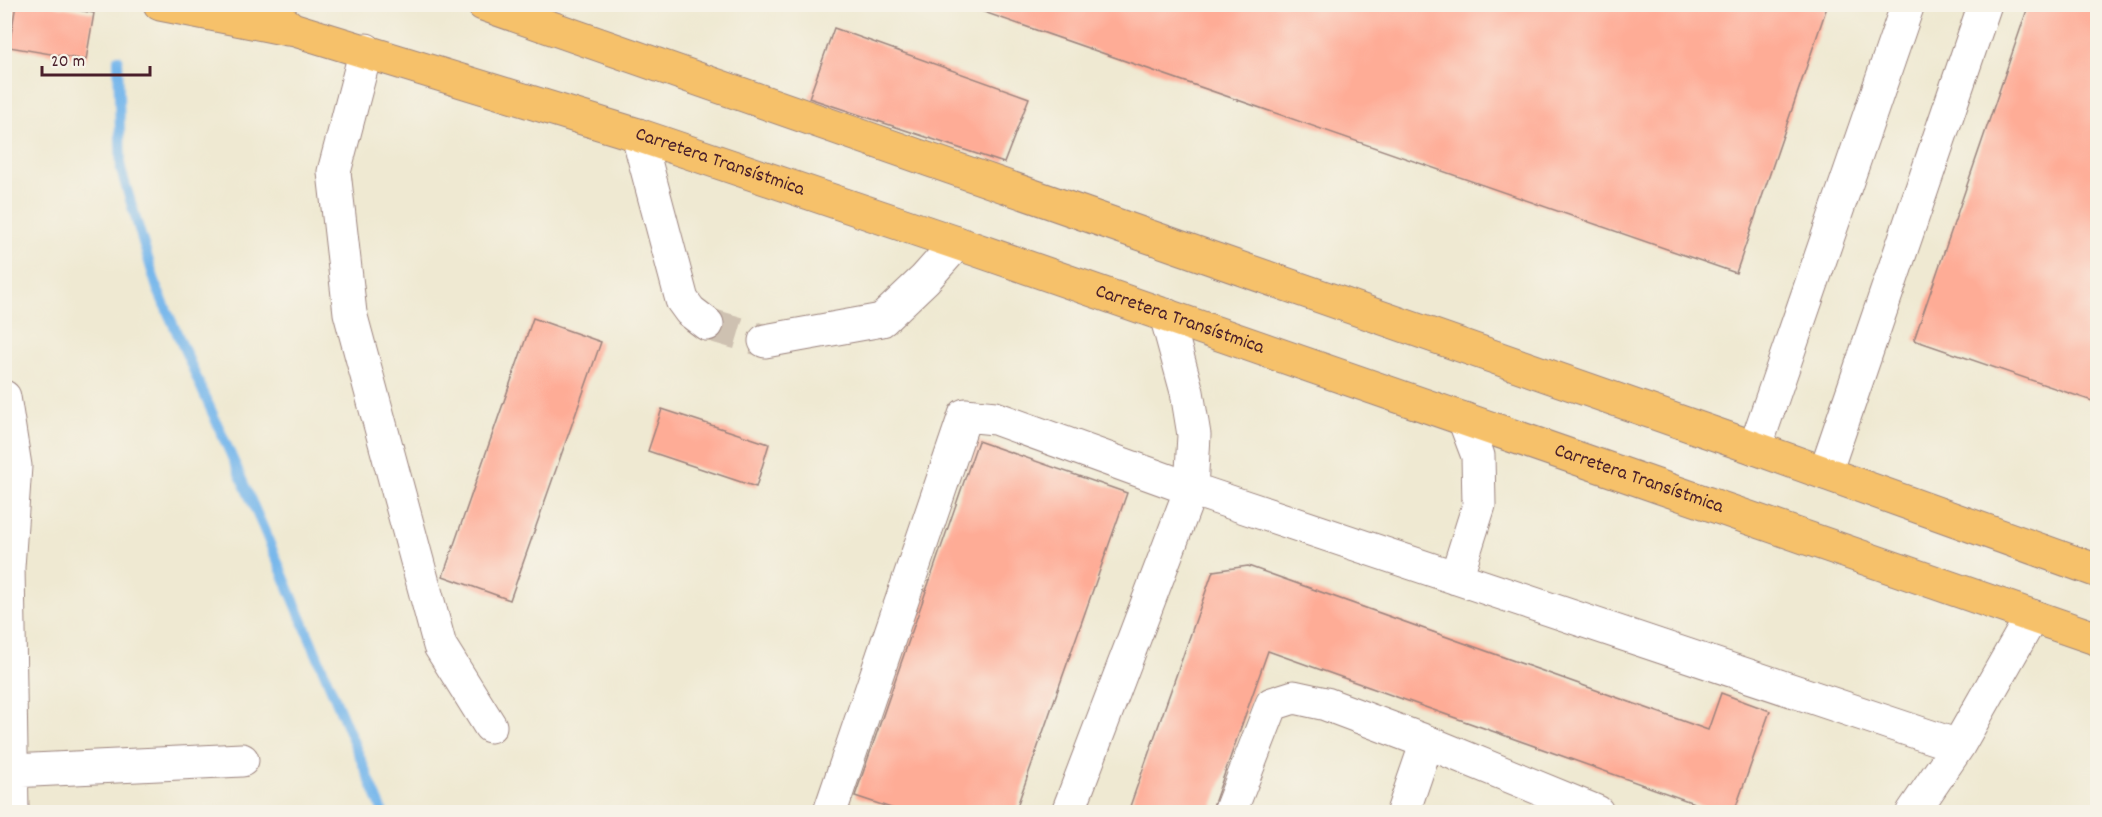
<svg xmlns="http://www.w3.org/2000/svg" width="2102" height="817" viewBox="0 0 2102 817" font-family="Dekko,sans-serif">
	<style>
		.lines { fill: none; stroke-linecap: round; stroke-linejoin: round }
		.stream { stroke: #77b7eb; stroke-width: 10 }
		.building { fill: #feac96 }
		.minor-tunnel { stroke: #cec1b1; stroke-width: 33; stroke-dasharray: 33 16; stroke-linecap: butt }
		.minor-casing { stroke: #9c847e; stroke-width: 35 }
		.major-casing { stroke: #9c847e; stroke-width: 35 }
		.minor { stroke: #fff; stroke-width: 33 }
		.major { stroke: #f6c16b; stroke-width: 33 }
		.labels { text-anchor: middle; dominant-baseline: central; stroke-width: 4.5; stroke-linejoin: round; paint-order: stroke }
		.street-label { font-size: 20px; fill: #4a1f2b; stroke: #f7f3e8 }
	</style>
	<rect width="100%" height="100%" fill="#f7f3e8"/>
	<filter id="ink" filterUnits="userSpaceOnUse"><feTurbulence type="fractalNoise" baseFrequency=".0167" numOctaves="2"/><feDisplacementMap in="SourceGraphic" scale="12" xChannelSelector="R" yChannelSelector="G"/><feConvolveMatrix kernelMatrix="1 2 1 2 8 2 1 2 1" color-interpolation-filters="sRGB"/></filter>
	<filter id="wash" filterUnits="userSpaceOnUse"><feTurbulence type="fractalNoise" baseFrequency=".008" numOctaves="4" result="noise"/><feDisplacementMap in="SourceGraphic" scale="24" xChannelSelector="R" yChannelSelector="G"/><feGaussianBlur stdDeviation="1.35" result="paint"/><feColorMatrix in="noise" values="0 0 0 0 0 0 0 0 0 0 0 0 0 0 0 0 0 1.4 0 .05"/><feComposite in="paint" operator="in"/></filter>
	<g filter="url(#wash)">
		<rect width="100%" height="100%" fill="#efe9d2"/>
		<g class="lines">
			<!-- stream -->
			<path class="stream" d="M 118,59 L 121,170 L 157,288 L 262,525 L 383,812"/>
		</g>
		<g id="blocks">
			<!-- building -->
			<path class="building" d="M 16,4 L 46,4 L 94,13 L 86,60 L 9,47 Z
				M 961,4 L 1828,4 L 1736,273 Z
				M 2029,4 L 2098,4 L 2098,403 L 1914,340 Z
				M 834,28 L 1029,98 L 1004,163 L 809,98 Z
				M 533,318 L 601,342 L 510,600 L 443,576 Z
				M 662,409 L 769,444 L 756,487 L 648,451 Z
				M 978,441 L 1127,493 L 1015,812 L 903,812 L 855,796 Z
				M 1248,566 L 1708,730 L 1721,693 L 1770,711 L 1734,812 L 1719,812 L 1268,651 L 1211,812 L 1128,812 L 1213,571 Z"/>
		</g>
	</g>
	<g filter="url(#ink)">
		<use href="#blocks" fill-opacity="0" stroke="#9c847e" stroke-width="1.5"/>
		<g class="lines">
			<!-- minor-tunnel -->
			<path class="minor-tunnel" d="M 707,324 L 765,341"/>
			<defs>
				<path id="minor" d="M 366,50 L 334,172 L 350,313 L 440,646 L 490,726
					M 638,135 L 682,300 L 690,311 L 707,324
					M 765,341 L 882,320 L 925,279 L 957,243
					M 4,397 L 15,466 L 8,567 L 12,812
					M 1755,448 L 1908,4
					M 1825,473 L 1985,4
					M 1456,578 L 1479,505 L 1478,456 L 1464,419
					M 12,771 L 242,760
					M 831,809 L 965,415 L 995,418 L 1191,489 L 1958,746
					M 1068,812 L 1191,489 L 1194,435 L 1187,392 L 1166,315
					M 1230,812 L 1272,704 L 1294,697 L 1326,704 L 1427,742 L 1597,812
					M 1403,812 L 1427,742
					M 1913,812 L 1958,746 L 2032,616"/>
				<g id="major">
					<path d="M 160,4 L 288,29"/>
					<path id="s1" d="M 261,4 L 292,29 L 638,135 L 957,243 L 2098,639"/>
					<path d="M 483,4 L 1755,448 L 2098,571"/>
				</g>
			</defs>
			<!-- minor casing -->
			<use href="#minor" class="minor-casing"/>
			<!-- major casing -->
			<use href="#major" class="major-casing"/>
			<!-- minor -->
			<use href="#minor" class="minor"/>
			<!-- major -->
			<use href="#major" class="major"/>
		</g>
	</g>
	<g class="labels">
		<!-- street labels -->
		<g class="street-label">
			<text stroke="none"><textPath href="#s1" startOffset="488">Carretera Transístmica</textPath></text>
			<text stroke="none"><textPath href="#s1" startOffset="974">Carretera Transístmica</textPath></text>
			<text stroke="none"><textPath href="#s1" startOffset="1460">Carretera Transístmica</textPath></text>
		</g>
	</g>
	<!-- margin -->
	<rect width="2102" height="817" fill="none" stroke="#f7f3e8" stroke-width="24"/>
	<!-- scale -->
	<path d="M42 66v9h108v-9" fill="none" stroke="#4a1f2b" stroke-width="3"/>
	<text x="51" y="66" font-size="18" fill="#4a1f2b" stroke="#f7f3e8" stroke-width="4.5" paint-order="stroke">20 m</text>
</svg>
